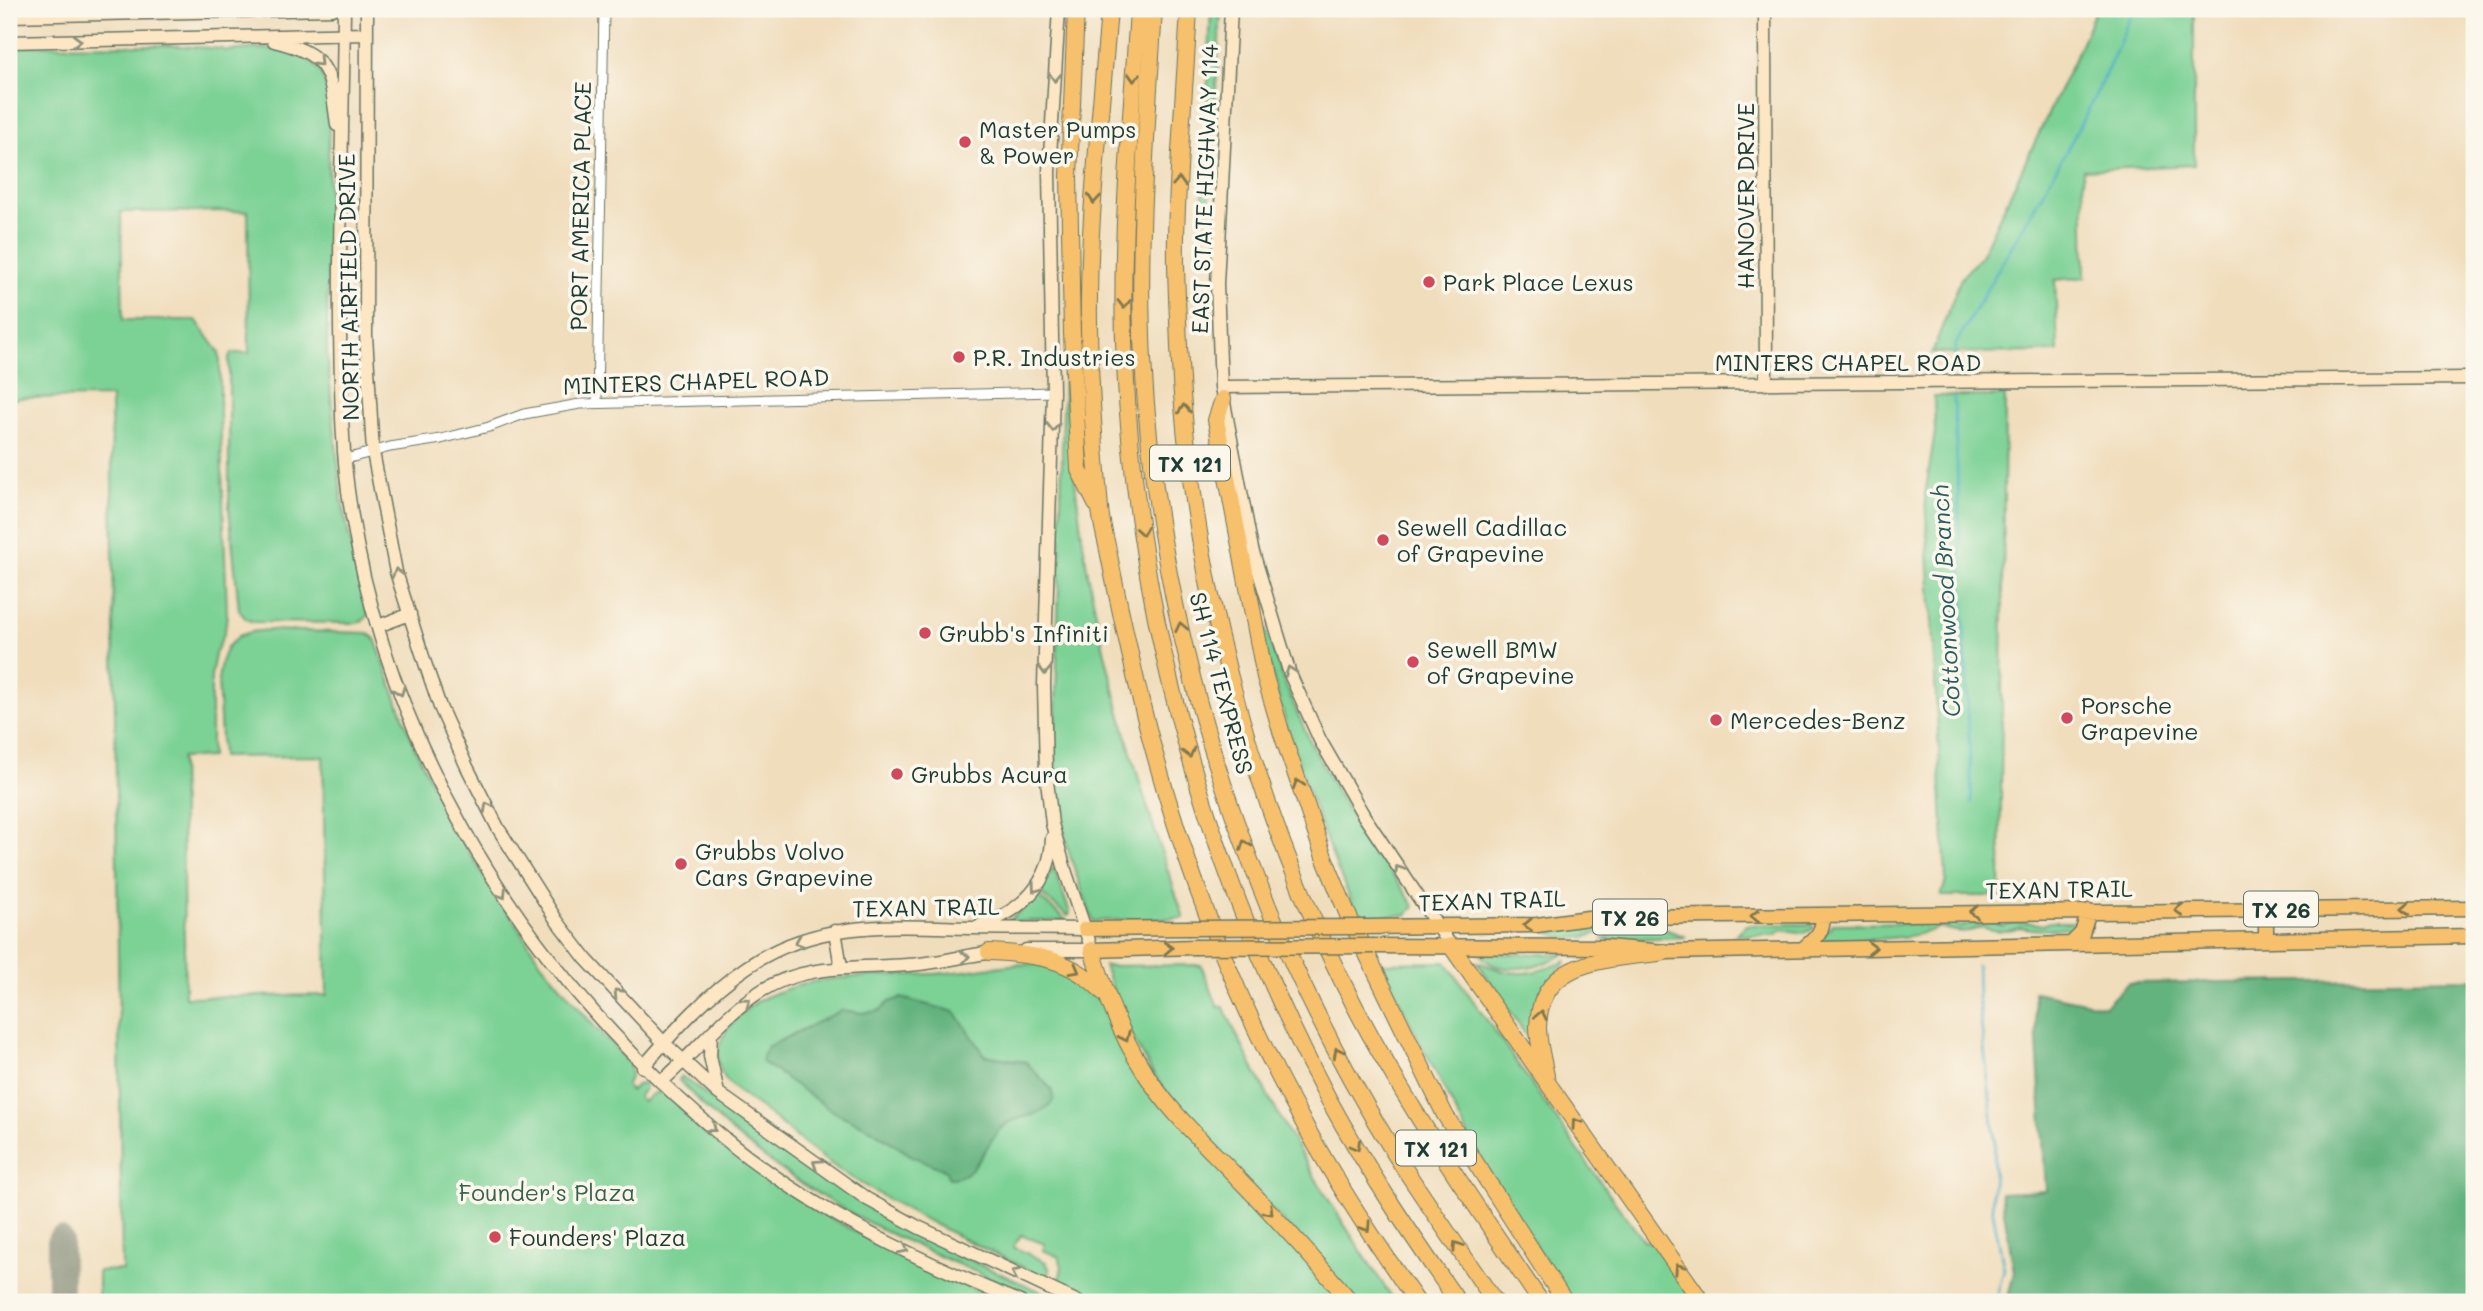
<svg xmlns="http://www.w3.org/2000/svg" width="2483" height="1311" viewBox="0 0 2483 1311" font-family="Mali,sans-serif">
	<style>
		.green { fill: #7bd195; stroke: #4d8764; stroke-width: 2 }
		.forest { fill: #64b37e; stroke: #427859; stroke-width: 2 }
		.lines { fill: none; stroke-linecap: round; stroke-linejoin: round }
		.stream { stroke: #45aac5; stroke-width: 2.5 }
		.taxiway { stroke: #888d78; stroke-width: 26 }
		.street-casing { stroke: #687564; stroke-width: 11 }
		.secondary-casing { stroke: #687564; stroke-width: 15 }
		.primary-casing { stroke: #687564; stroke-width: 17 }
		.highway-casing { stroke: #687564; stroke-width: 18 }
		.street { stroke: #fff; stroke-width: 9 }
		.secondary { stroke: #fce6c4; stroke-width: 12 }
		.primary { stroke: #f7c06c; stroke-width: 14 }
		.highway { stroke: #f7c06c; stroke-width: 16 }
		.primary-bridge-casing { stroke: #687564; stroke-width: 17; stroke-linecap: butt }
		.primary-bridge { stroke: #f7c06c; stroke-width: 14 }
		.oneway { stroke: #8e927c }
		.oneway2 { stroke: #80784d }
		.poi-dot { fill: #d1495b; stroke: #fbf7ec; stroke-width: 2.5 }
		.labels { text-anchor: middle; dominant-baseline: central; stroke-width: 7; stroke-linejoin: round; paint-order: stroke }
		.shield { fill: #fbf7ec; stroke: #61756b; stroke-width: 2 }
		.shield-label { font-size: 21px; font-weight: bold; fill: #1f3d34 }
		.poi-label { font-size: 23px; fill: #1f3d34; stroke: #fbf7ec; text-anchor: start }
		.street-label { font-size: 23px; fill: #1f3d34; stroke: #fbf7ec }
		.park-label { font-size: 23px; fill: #36624c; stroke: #fbf7ec }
		.water-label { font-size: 24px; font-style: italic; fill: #2a5e60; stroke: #fbf7ec }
	</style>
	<rect width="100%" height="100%" fill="#fbf7ec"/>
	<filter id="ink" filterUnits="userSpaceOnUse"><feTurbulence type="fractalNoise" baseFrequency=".0143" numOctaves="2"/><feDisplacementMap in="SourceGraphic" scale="14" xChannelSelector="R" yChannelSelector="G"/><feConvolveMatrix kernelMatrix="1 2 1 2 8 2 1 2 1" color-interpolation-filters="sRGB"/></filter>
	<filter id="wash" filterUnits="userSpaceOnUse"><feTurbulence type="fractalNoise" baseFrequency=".00686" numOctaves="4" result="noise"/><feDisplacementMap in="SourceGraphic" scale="28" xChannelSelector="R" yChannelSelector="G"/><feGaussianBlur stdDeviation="1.57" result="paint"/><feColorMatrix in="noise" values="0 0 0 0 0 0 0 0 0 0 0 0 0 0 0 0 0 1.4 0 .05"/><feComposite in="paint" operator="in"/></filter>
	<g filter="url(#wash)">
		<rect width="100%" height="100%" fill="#f0ddbc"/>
		<!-- green -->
		<path class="green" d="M 1211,9 L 1221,9 L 1208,216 L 1202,221 Z
			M 2096,9 L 2194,9 L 2194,165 L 2083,170 L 2085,277 L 2055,280 L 2058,352 L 1932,353 L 1961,278 L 1981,256 L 2079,49 Z
			M 168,45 L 223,49 L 224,51 C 255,50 302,38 322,75 C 325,82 327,90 329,96 L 327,355 L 341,494 L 350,540 L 368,615 L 364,620 L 357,623 L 253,622 L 246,619 L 239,610 L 229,508 L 229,357 L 232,353 L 249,353 L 248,211 L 121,212 L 123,320 L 196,320 L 219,352 L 220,361 L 220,412 L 227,614 L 225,631 L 215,654 L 211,677 L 211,757 L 181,758 L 185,997 L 327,995 L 323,756 L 222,757 L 218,680 L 221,662 L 227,647 L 239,636 L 251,632 L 268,630 L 368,633 L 375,639 L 414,746 L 454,829 L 542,964 L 594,1026 L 629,1062 L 631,1075 L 626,1086 L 631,1091 L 637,1085 L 645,1083 L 645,1088 L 638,1097 L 643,1102 L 654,1093 L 664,1092 C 695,1118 725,1148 758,1171 C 834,1226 917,1264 1002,1302 L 98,1302 L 98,1271 L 122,1270 L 111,397 L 19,398 L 9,401 L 9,46 Z
			M 1064,373 C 1071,443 1077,515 1090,584 C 1112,698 1146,809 1184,918 L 1093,921 C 1077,877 1061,835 1054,788 Z
			M 1934,396 L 2005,396 L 2000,896 L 1941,896 L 1946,880 L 1925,495 L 1935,432 Z
			M 1260,627 L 1265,627 C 1286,692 1313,755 1350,813 C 1370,845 1394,874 1414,906 L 1407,915 L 1358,917 C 1316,823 1284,726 1260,627 Z
			M 1052,868 L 1054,868 L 1070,913 L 1068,916 L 1042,895 L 1041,892 Z
			M 1036,898 L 1040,898 L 1067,921 L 1008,921 Z
			M 1993,922 L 2002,926 C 2016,921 2028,921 2043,925 L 2050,922 L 2075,922 L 2078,925 L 2070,930 L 2065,927 C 2049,930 2037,931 2021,927 C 2008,933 1995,932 1982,927 C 1965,934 1956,932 1939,927 C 1912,942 1850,939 1817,940 L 1823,937 L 1832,924 L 1953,923 L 1960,927 L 1969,924 Z
			M 1624,924 C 1601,932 1572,946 1549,932 L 1595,925 Z
			M 1811,924 L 1814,928 C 1803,936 1795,932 1783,930 L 1775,935 L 1735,935 L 1747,925 Z
			M 1634,927 L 1662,928 L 1686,937 L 1602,940 L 1620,930 Z
			M 1480,954 L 1565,954 C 1543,966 1498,979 1480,954 Z
			M 1566,961 L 1565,964 L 1557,971 L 1532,1044 L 1477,962 C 1486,964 1495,969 1504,971 C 1527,977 1545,969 1566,961 Z
			M 1446,962 L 1616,1204 L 1645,1242 L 1654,1238 L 1698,1302 L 1572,1302 L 1482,1163 L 1380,963 Z
			M 1025,964 L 1043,965 L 1074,979 L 1076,977 C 1099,993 1109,1013 1121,1038 L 1343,1302 L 1102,1302 L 1059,1283 L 1062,1266 L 1059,1257 L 1043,1250 L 1045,1244 L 1021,1235 L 1013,1247 L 1046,1262 L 1050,1271 L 1047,1278 C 977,1246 906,1213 841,1171 C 816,1155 793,1134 770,1115 C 754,1103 727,1088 720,1069 C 709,1038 743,1007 768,996 C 825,970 886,978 946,973 C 972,971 998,965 1025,964 Z
			M 1201,965 L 1218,1007 L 1223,1006 C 1271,1110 1331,1207 1395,1302 L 1357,1302 L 1191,1122 L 1156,1078 L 1138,1048 L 1122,1014 L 1104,966 Z
			M 681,1076 C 724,1104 755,1143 804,1165 L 956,1254 L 1064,1302 L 1047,1302 C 992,1278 935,1256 881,1229 C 808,1193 733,1141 679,1080 Z"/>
		<!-- forest -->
		<path class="forest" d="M 2474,979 L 2474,1302 L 2007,1302 L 2014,1272 L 2001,1193 L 2046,1191 L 2034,992 L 2105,1006 L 2128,983 Z
			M 901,998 L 955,1012 L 985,1055 L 1026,1062 L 1051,1089 L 1054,1100 C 1039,1120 1016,1114 1002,1127 C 984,1144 978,1179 949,1178 L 945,1170 L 912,1156 L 871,1129 L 832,1111 L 761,1061 L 767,1047 L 842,1010 L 862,1013 L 879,1011 L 889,1002 Z"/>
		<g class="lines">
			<!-- stream -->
			<path class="stream" d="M 1954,365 L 1956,344 C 2016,233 2089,127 2133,9
				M 1954,399 L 1972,803
				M 1977,965 L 1978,997 L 1995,1141 L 1992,1207 L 2004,1269 L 1995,1302"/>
			<!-- taxiway -->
			<path class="taxiway" d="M 60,1240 L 60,1302"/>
		</g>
	</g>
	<g filter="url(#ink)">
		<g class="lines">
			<defs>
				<path id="street" d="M 597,403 L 604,9
					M 346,459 L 390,447 L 441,439 L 489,427 L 524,414 L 580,404 L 1053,392"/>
				<path id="secondary" d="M 344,9 C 343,115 339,222 340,328 C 341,389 341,451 351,511 C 387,735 508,941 674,1094 C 703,1120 733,1148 766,1170 C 841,1224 935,1267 1020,1302
					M 367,9 L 366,335 L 373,452 L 396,572 L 425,663 L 440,707 L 467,767 L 498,828 L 557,921 L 586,959 L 664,1043 L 718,1093 L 867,1199 L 918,1227 L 1078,1302
					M 1231,9 L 1217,284 L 1221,387 L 1252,549 L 1290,674 L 1320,740 L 1364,816 L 1451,946
					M 1765,9 L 1766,384
					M 9,16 L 332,9
					M 274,41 C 331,55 330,72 337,125
					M 9,42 L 367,34
					M 1221,387 L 2474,378
					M 378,626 L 410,614
					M 981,925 C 1022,911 1051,883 1052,838
					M 835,931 L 841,967
					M 1026,950 L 1092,950 L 1066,873 L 1052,824 L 1046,772 L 1044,685 L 1053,392 L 1049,172 L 1059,9
					M 711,1033 L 710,1056 L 718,1093
					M 643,1067 C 674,1031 707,994 747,967 C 818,919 893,926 973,928 C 1011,929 1048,928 1085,929
					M 661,1082 C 695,1053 723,1015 761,991 C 806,963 857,969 907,965 C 938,964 967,954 998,952"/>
				<path id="primary" d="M 2266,909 L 2266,940
					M 1365,927 L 1537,925 L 1588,918 L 1629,917 L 2474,908
					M 1085,929 L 1187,928
					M 2071,944 L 2082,933 L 2089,911
					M 1374,946 L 1607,947 L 1664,952 L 2474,936
					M 1803,949 C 1816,938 1823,933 1823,915
					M 1092,950 L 1195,947"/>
				<path id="highway" d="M 1076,9 L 1069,176 L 1072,334 L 1079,470 L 1096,504
					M 1109,9 C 1102,104 1090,200 1089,296 C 1088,366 1094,438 1100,508 C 1101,524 1106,539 1109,555 C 1115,586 1122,618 1129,649 C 1165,816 1223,979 1307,1129 C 1340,1189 1378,1246 1417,1302
					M 1138,9 C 1131,127 1119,247 1125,365 C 1137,621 1208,874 1329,1100 C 1367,1170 1412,1236 1458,1302
					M 1154,9 C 1147,126 1137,243 1143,360 C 1158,638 1248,918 1395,1154 C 1427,1204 1462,1253 1495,1302
					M 1189,9 C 1185,85 1178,161 1176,236 C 1175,273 1178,310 1179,347 C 1189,563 1248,792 1344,985 C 1400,1097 1471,1199 1541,1302
					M 1223,399 L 1216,420 L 1265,677 L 1281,731 L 1324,857 L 1348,915 L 1445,1115 L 1565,1302
					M 1451,946 L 1702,1302
					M 1092,950 C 1105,991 1119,1032 1142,1068 C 1166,1108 1200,1139 1232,1172 C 1273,1214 1313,1258 1351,1302
					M 989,952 C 1035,954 1071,958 1104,993
					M 1546,1076 C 1543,1060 1538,1043 1538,1027 C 1539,956 1613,960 1664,952"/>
			</defs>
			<!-- street casing -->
			<use href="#street" class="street-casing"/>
			<!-- secondary casing -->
			<use href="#secondary" class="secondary-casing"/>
			<!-- primary casing -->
			<use href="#primary" class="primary-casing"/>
			<!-- highway casing -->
			<use href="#highway" class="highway-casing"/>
			<!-- street -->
			<use href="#street" class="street"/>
			<!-- secondary -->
			<use href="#secondary" class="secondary"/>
			<!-- primary -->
			<use href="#primary" class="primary"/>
			<!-- highway -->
			<use href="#highway" class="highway"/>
			<defs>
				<path id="primary-bridge" d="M 1187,928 L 1365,927
					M 1195,947 L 1374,946"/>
			</defs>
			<!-- primary-bridge casing -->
			<use href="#primary-bridge" class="primary-bridge-casing"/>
			<!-- primary-bridge -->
			<use href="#primary-bridge" class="primary-bridge"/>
		</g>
		<!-- one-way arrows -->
		<defs><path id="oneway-chevron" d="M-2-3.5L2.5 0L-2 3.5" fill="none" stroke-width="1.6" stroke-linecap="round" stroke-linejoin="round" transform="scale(1.75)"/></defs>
		<g class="oneway">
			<use href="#oneway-chevron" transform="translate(77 41) rotate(-1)"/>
			<use href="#oneway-chevron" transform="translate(318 62) rotate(47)"/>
			<use href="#oneway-chevron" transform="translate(1055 77) rotate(93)"/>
			<use href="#oneway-chevron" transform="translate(1053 427) rotate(91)"/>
			<use href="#oneway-chevron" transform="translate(397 573) rotate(-105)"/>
			<use href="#oneway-chevron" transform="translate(1045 670) rotate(93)"/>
			<use href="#oneway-chevron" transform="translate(1290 671) rotate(-110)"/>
			<use href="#oneway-chevron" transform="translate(400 691) rotate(69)"/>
			<use href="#oneway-chevron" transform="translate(488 807) rotate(-117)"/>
			<use href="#oneway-chevron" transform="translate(1399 870) rotate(-124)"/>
			<use href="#oneway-chevron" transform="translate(1036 888) rotate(126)"/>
			<use href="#oneway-chevron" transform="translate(502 894) rotate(58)"/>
			<use href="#oneway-chevron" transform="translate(799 942) rotate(159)"/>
			<use href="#oneway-chevron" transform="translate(965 957) rotate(-10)"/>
			<use href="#oneway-chevron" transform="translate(618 993) rotate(-133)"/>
			<use href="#oneway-chevron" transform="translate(746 1002) rotate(-36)"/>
			<use href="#oneway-chevron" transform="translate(712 1128) rotate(38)"/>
			<use href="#oneway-chevron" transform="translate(817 1164) rotate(-146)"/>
			<use href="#oneway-chevron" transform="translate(904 1249) rotate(27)"/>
			<use href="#oneway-chevron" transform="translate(1016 1273) rotate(-155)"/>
		</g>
		<g class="oneway2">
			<use href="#oneway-chevron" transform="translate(1134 77) rotate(93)"/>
			<use href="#oneway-chevron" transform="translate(1179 182) rotate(-87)"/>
			<use href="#oneway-chevron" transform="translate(1094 199) rotate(95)"/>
			<use href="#oneway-chevron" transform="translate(1124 304) rotate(90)"/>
			<use href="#oneway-chevron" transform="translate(1184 409) rotate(-95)"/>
			<use href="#oneway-chevron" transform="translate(1142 531) rotate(81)"/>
			<use href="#oneway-chevron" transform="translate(1181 627) rotate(-102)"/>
			<use href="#oneway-chevron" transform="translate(1189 753) rotate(75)"/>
			<use href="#oneway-chevron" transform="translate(1298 784) rotate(-108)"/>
			<use href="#oneway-chevron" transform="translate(1245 845) rotate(-111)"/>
			<use href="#oneway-chevron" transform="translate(2406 908) rotate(179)"/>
			<use href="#oneway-chevron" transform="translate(2179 910) rotate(179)"/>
			<use href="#oneway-chevron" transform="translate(1974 912) rotate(179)"/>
			<use href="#oneway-chevron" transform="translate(1755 916) rotate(180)"/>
			<use href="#oneway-chevron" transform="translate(1528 925) rotate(178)"/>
			<use href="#oneway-chevron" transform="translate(1168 948) rotate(-2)"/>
			<use href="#oneway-chevron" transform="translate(1872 948) rotate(-1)"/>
			<use href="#oneway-chevron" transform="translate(1075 970) rotate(29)"/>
			<use href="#oneway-chevron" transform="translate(1541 1015) rotate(-79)"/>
			<use href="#oneway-chevron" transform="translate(1125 1037) rotate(65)"/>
			<use href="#oneway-chevron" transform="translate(1338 1052) rotate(-118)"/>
			<use href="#oneway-chevron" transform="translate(1576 1123) rotate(-125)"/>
			<use href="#oneway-chevron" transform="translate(1356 1146) rotate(60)"/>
			<use href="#oneway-chevron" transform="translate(1269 1211) rotate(46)"/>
			<use href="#oneway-chevron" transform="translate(1366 1227) rotate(57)"/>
			<use href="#oneway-chevron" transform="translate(1457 1246) rotate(-124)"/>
			<use href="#oneway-chevron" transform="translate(1679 1268) rotate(-124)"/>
		</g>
	</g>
	<!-- markers -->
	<g class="poi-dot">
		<circle cx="965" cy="142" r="7"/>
		<circle cx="1429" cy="282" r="7"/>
		<circle cx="959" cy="357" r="7"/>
		<circle cx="1383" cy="540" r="7"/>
		<circle cx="925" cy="633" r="7"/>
		<circle cx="1413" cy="662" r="7"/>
		<circle cx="2067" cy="718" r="7"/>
		<circle cx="1716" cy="720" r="7"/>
		<circle cx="897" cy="774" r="7"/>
		<circle cx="681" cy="864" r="7"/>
		<circle cx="495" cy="1237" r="7"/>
	</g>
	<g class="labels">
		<!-- shield labels -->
		<g class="shield">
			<rect x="1150" y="445.5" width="80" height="35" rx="5"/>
			<rect x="2244" y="891.5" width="74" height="35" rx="5"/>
			<rect x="1593" y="899.5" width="74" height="35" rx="5"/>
			<rect x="1396" y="1130.5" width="80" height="35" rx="5"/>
		</g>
		<g class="shield-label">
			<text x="1190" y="463">TX 121</text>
			<text x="2281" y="909">TX 26</text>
			<text x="1630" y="917">TX 26</text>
			<text x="1436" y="1148">TX 121</text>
		</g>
		<!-- poi labels -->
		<g class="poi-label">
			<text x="979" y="129">Master Pumps<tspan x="979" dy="26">&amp; Power</tspan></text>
			<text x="1443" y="282">Park Place Lexus</text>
			<text x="973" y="357">P.R. Industries</text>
			<text x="1397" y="527">Sewell Cadillac<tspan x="1397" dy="26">of Grapevine</tspan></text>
			<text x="939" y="633">Grubb's Infiniti</text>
			<text x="1427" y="649">Sewell BMW<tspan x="1427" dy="26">of Grapevine</tspan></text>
			<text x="2081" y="705">Porsche<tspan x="2081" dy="26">Grapevine</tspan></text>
			<text x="1730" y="720">Mercedes-Benz</text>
			<text x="911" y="774">Grubbs Acura</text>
			<text x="695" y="851">Grubbs Volvo<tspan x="695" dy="26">Cars Grapevine</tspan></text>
			<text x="509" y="1237">Founders' Plaza</text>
		</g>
		<!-- street labels -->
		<g class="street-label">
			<text transform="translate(1204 189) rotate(-88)">EAST STATE HIGHWAY 114</text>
			<text transform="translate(1745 196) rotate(-90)">HANOVER DRIVE</text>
			<text transform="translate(580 206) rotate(-89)">PORT AMERICA PLACE</text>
			<text transform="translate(348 287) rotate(-91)">NORTH AIRFIELD DRIVE</text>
			<text x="1848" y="362">MINTERS CHAPEL ROAD</text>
			<text transform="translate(696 381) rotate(-2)">MINTERS CHAPEL ROAD</text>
			<text transform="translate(1222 683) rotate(75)">SH 114 TEXPRESS</text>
			<text transform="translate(2059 889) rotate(-1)">TEXAN TRAIL</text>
			<text transform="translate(1492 900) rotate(-2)">TEXAN TRAIL</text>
			<text transform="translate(926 907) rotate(-1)">TEXAN TRAIL</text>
		</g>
		<!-- park labels -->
		<g class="park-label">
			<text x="547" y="1192">Founder's Plaza</text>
		</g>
		<!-- water labels -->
		<g class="water-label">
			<text transform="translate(1945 601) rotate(-93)">Cottonwood Branch</text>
		</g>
	</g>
	<!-- margin -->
	<rect width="2483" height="1311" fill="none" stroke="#fbf7ec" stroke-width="35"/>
</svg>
